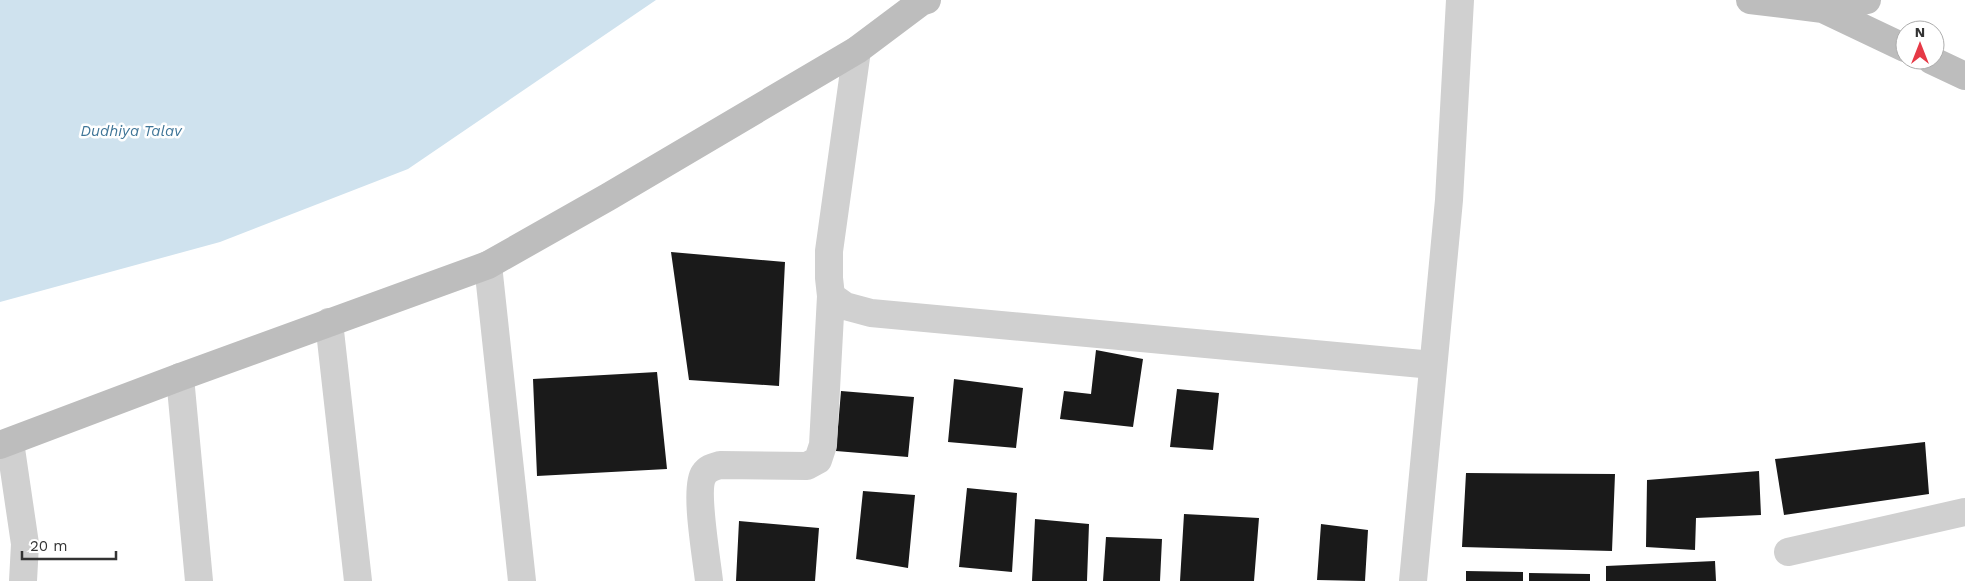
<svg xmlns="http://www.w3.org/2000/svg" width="1965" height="581" viewBox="0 0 1965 581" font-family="'Work Sans',sans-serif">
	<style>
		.water { fill: #cfe2ee }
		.building { fill: #1a1a1a }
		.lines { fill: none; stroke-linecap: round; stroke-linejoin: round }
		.minor { stroke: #d0d0d0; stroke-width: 28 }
		.secondary { stroke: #bdbdbd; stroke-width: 28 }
		.labels { text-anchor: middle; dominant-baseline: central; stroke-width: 5; stroke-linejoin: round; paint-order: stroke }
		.water-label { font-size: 15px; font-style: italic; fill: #3f7597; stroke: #fff }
	</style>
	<rect width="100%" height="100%" fill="#fff"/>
	<!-- water -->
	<path class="water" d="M 0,0 L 656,0 L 408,169 L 220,242 L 0,302 Z"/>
	<!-- building -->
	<path class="building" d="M 671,252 L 785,262 L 779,386 L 689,380 Z
		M 1096,350 L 1143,359 L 1133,427 L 1060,419 L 1064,391 L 1091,394 Z
		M 657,372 L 667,469 L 537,476 L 533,379 Z
		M 954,379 L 1023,388 L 1016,448 L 948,442 Z
		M 1177,389 L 1219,393 L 1213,450 L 1170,447 Z
		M 841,391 L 914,397 L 908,457 L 836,451 Z
		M 1925,442 L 1929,494 L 1784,515 L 1775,459 Z
		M 1759,471 L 1761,515 L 1696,518 L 1695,550 L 1646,547 L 1647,480 Z
		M 1466,473 L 1615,474 L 1612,551 L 1462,547 Z
		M 967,488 L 1017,493 L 1012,572 L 959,567 Z
		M 863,491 L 915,495 L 908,568 L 856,559 Z
		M 1184,514 L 1259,518 L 1254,581 L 1180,581 Z
		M 1035,519 L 1089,524 L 1087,581 L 1032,581 Z
		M 739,521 L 819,528 L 815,581 L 736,581 Z
		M 1321,524 L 1368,530 L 1365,581 L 1317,580 Z
		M 1106,537 L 1162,539 L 1160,581 L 1103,581 Z
		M 1715,561 L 1716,581 L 1606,581 L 1606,566 Z
		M 1466,571 L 1523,572 L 1523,581 L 1466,581 Z
		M 1529,573 L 1590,574 L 1590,581 L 1529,581 Z"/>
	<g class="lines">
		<!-- minor -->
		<path class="minor" d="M 857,50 L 829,251 L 829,278 L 831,296 L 845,306 L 871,313 L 1433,365
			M 488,265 L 522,581
			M 329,322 L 358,581
			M 180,377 L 199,581
			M 10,442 L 25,544 L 23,581
			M 1788,552 L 1965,512
			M 709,581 C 707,561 694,488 704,474 C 708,468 713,467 720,465 L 807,466 L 818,460 L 823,445 L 831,296
			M 1413,581 L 1449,200 L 1460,0"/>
		<!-- secondary -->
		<path class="secondary" d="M 1750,0 L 1823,9 L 1905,48
			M 1823,9 L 1867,0
			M 1931,60 L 1965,76
			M 0,445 L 180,377 L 488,265 L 608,197 L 857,50 L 921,2 L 927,0"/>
	</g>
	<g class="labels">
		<!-- water labels -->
		<g class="water-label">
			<text x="131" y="131">Dudhiya Talav</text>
		</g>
	</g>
	<!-- north arrow -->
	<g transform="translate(1920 45)"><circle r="24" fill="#ffffff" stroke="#adadad"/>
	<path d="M0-4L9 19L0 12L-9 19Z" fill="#e63946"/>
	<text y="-8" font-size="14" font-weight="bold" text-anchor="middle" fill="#333333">N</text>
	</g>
	<!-- scale -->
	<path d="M22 551v8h94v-8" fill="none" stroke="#333333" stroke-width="2.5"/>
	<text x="30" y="551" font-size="15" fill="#333333" stroke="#ffffff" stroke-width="4" paint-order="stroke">20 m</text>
</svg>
